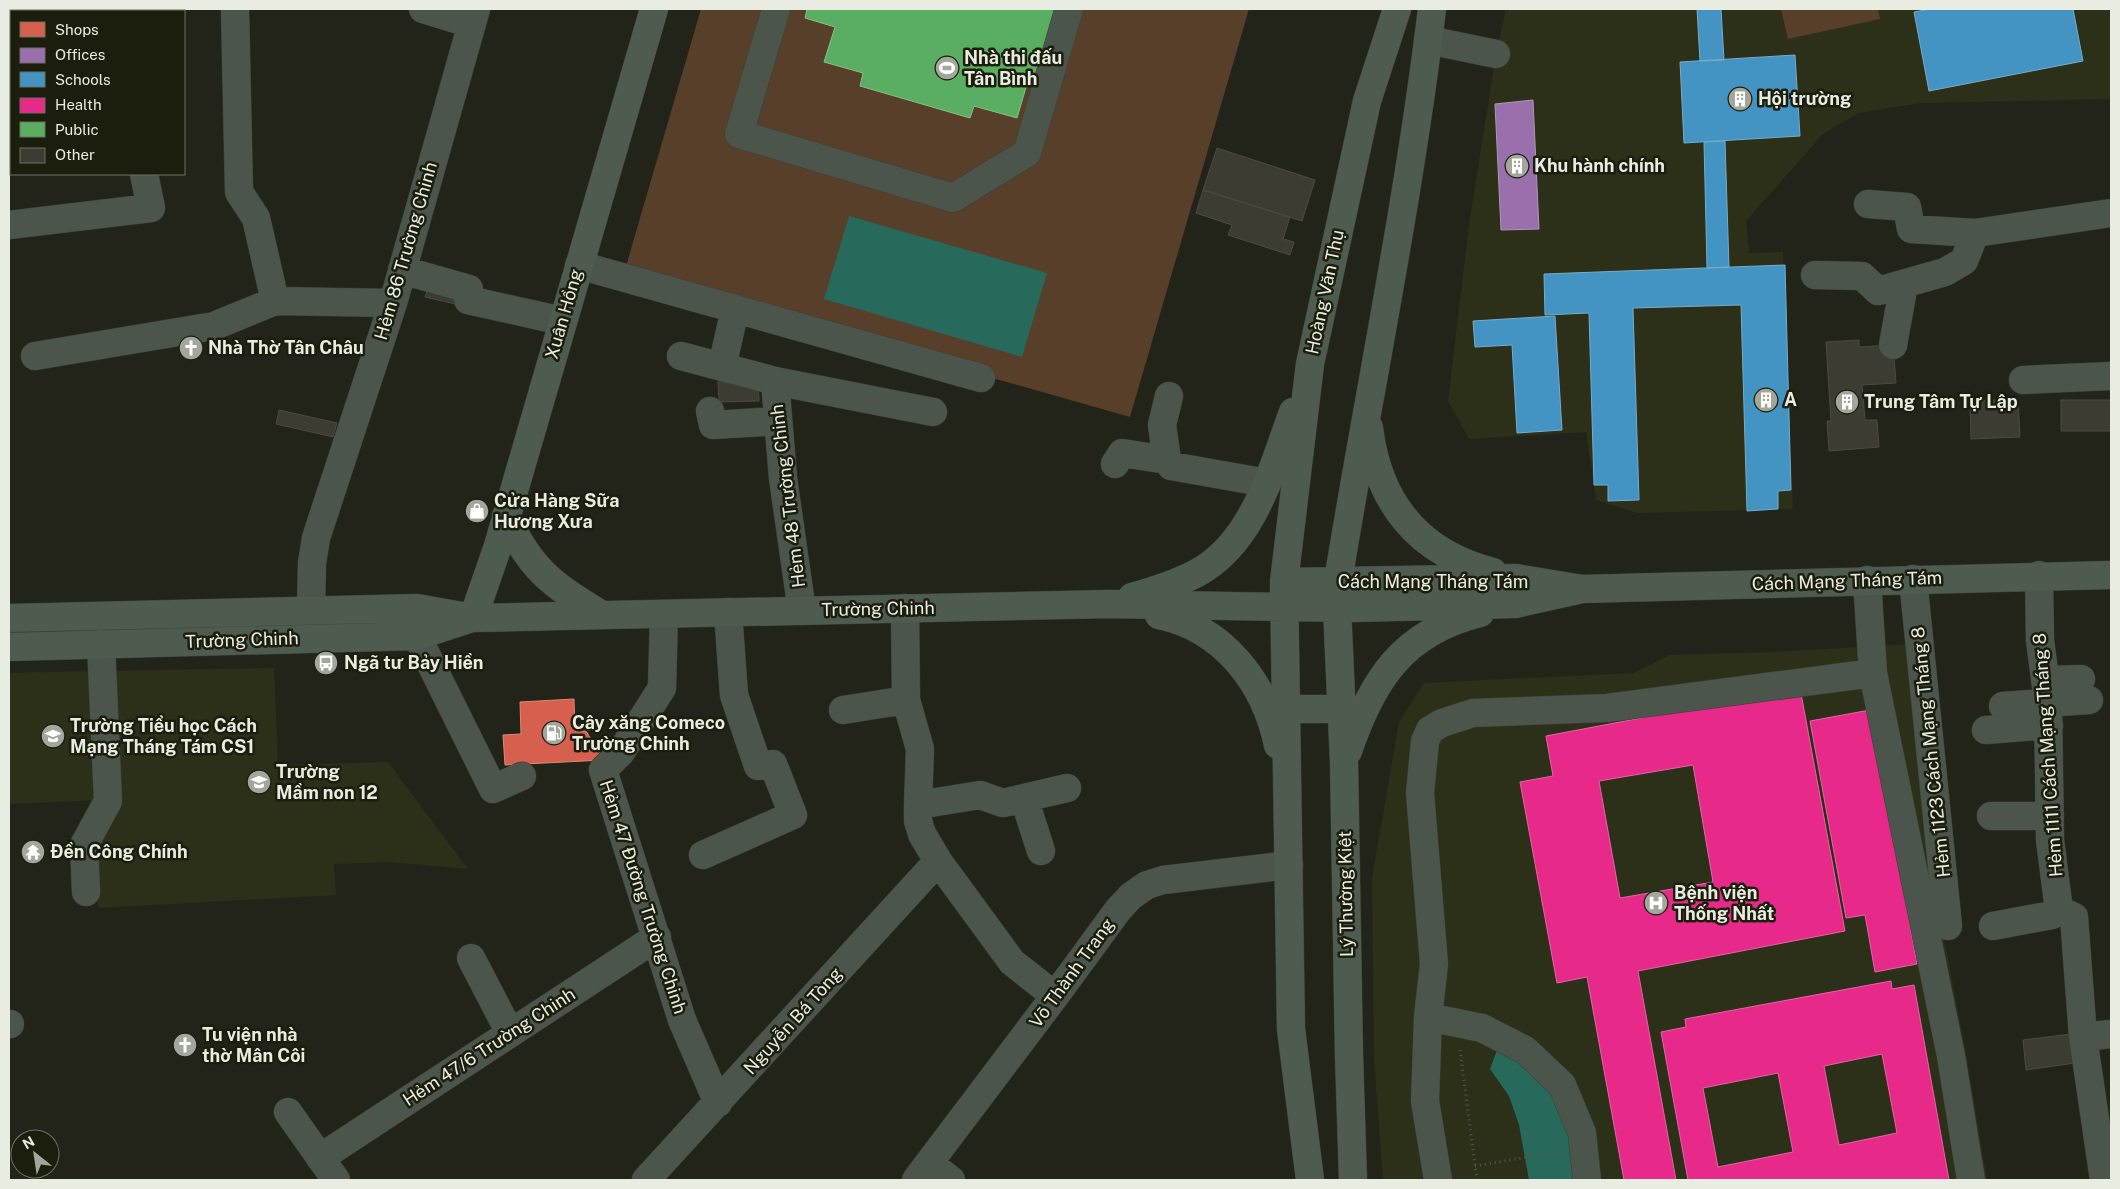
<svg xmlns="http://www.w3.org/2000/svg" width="2120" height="1189" font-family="'Public Sans',sans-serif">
	<rect width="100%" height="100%" fill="#22241a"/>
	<path fill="#2c3019" d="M1506,9H2111V99L1922,103L1859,113L1823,134L1746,221L1749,253L1783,252L1793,509L1637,513L1596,500L1586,432L1469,439L1448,401L1469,225L1496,54Z
		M1911,644L1942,928L1967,1058L1987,1180H1383L1374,1059L1372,878L1399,722L1424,683L1633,673L1670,655L1774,652Z
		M274,668L278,765L388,762L468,869L389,862L334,864L336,895L98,908L95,844L110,671Z
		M94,671L99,800L9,804V673Z"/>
	<path fill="#583f2a" d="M701,9H1249L1130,417L624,273Z
		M1781,9H1878L1880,19L1788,39Z"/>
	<path fill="#27695a" d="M849,216L1047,273L1022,357L824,299Z
		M1500,1042L1545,1075L1568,1134L1577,1180H1529L1519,1125L1509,1096L1490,1069Z"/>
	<path fill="#d6604d" stroke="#dc8a79" d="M574,699L575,731H586L604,760L505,765L503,735L521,734L520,702Z"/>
	<path fill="#9970ab" stroke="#b195bb" d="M1533,100L1539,229L1501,230L1495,104Z"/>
	<path fill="#4393c3" stroke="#75aecc" d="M1697,9H1721L1724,60L1700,61Z
		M1931,9H2073L2083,61L1929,91L1914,12Z
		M1795,55L1800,136L1684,143L1680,62Z
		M1725,141L1729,267L1707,268L1704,142Z
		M1785,265L1791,490L1778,491V509L1747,511L1741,305L1633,308L1639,500L1608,501V485H1594L1589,313L1545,315L1544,274Z
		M1555,316L1562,430L1517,433L1512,345L1475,347L1473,321Z"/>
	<path fill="#e7298a" stroke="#e864a4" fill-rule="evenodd" d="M1800,688L1845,931L1638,971L1676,1180H1624L1587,977L1557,983L1520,782L1553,776L1546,736ZM1693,765L1713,882L1620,898L1599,781Z
		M1870,710L1917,964L1875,972L1865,915L1846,918L1810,721Z
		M1891,981L1892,989L1914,985L1949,1180H1688L1661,1032L1686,1027L1685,1019ZM1882,1054L1897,1133L1839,1145L1824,1066ZM1778,1073L1793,1152L1718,1167L1703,1088Z"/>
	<path fill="#5aae61" stroke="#85c187" d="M807,9H1068L1044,89L1027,84L1017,118L974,106L970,118L860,86L863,73L824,62L835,27L805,18Z"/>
	<path fill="#3d3c33" stroke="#4b4a42" d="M1217,148L1315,180L1302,221L1203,190Z
		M1203,190L1290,217L1283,239L1294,242L1290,255L1228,235L1232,225L1196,213Z
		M430,282L459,290L455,304L425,297Z
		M1859,340V347L1893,345L1896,383L1862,385L1865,420H1877L1879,447L1829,451L1827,421H1831L1826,342Z
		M758,381L759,401L719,402L718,382Z
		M2018,399L2020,437L1971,439L1970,401Z
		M2061,400H2111V431H2061Z
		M279,410L337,423L333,437L276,424Z
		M2071,1034L2075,1063L2026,1070L2023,1040Z"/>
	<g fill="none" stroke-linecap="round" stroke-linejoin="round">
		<g stroke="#3d3f37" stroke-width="29">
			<path id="minor" d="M121,9V11
				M235,9L239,192L256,218L275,301
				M423,9L472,24
				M776,9L739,134L953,198L1027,153L1069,9
				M1428,40L1496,54
				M9,137L11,130
				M1868,204L1907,207L1911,229L1975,233
				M9,225L151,208L144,174
				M579,265L981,378
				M402,270L469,289L468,300L562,321
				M1815,275L1862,276L1878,291L1945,272L1964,261L1975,233L2111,213
				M1893,345L1904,284
				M35,356L214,326L275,301L393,303
				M681,356L775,381L933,412
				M722,367L735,309
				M2023,380L2111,376
				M775,381L783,478L802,611
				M710,411L713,425L778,421
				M1167,460L1162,425L1169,396
				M1115,464L1122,453L1167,460L1171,466L1267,483
				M2039,575L2040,640L2048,702L2050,840L2059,910L2074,917L2083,1037L2104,1180
				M1913,579L1948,926
				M1867,580L1873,673
				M905,608L906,700L920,749L918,805V821L922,834L938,861L1012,962L1055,996
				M311,610L312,563L316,538L393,303L476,9
				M664,614L662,688L621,752L603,770L682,1020L718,1103
				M417,636L493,789L522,776
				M2046,680L2081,679
				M2003,706L2089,700
				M843,710L906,700
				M1986,730L2049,725
				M1024,798L1041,851
				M918,805L980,795L1003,803L1067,788
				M1991,816H2050
				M703,855L793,815L773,764L758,766L734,695L728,612
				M86,892L84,845L108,801L101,644
				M1993,926L2052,915L2059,910
				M471,958L510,1033
				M1428,1017L1482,1028L1525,1050L1562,1085L1582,1133L1587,1180
				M9,1024H10
				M2083,1037L2111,1034
				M288,1112L336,1180
				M320,1158L657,937
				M929,1163L951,1180
				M646,1180L938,861
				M916,1180L1055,996L1118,910L1131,896L1147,885L1163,880L1289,865
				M1438,1180L1425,1101L1428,1017L1434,964L1420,793L1425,741L1430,730L1442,723L1473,713L1607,708L1873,673L1951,1056L1971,1180"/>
		</g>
		<g stroke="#3d3f37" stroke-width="29">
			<path id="major" d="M1369,428C1378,503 1418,553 1493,572
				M506,516C530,570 553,585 602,615
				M1284,582L1516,578L1582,589L2111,575
				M1132,597C1154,591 1176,584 1197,573C1254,542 1272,469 1293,412
				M1159,615C1223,628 1265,682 1278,745
				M9,618L417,608L473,618L1109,604L1354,608L1515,604L1582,589
				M473,618L498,546L654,9
				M9,647L417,636L469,619
				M1286,709H1341
				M1348,751C1372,680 1403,632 1480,613
				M1310,1180L1291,1029L1284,582L1310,364L1367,101L1397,9
				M1353,1180L1349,1056L1344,762L1337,608L1338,581C1369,391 1409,201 1432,9"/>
		</g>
		<path stroke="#525850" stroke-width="3" stroke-dasharray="1 4" stroke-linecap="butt" d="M1460,1050L1477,1180
			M1475,1166L1556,1152"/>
		<use href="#minor" stroke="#4b554b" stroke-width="28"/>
		<use href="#major" stroke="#4d5c4e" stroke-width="28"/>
	</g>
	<defs>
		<g id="stadium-disc" transform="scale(1.25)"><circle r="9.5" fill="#a3a69b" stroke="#1b1e0d"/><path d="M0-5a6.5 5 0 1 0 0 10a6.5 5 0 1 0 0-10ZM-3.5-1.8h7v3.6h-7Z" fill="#fff"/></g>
		<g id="building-disc" transform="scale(1.25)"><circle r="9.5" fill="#a3a69b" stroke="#1b1e0d"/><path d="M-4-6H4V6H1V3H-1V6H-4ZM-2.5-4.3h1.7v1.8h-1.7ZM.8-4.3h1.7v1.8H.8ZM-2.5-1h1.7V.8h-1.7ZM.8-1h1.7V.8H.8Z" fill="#fff"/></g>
		<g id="church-disc" transform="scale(1.25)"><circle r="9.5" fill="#a3a69b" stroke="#1b1e0d"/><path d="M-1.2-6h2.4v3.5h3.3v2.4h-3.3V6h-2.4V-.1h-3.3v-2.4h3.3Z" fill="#fff"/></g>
		<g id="shop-disc" transform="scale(1.25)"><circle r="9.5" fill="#a3a69b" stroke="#1b1e0d"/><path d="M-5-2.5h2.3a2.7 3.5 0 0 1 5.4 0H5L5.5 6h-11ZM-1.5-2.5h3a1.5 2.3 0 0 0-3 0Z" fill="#fff"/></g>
		<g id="bus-disc" transform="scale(1.25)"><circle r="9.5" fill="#a3a69b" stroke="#1b1e0d"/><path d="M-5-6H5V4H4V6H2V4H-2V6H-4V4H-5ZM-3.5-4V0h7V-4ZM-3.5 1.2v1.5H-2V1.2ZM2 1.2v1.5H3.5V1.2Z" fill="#fff"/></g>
		<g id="fuel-disc" transform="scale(1.25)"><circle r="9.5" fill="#a3a69b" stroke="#1b1e0d"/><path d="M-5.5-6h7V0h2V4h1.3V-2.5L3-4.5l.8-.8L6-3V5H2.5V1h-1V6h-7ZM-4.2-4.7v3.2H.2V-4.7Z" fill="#fff"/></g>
		<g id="school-disc" transform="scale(1.25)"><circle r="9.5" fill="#a3a69b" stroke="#1b1e0d"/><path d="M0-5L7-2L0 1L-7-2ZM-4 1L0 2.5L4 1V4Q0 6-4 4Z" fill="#fff"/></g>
		<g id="temple-disc" transform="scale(1.25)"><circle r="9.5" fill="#a3a69b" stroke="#1b1e0d"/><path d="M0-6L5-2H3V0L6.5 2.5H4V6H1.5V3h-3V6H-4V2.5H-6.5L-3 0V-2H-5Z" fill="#fff"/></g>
		<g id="hospital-disc" transform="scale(1.25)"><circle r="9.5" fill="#a3a69b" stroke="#1b1e0d"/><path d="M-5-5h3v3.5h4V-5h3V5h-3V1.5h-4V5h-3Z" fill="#fff"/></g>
	</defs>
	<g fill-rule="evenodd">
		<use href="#stadium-disc" x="947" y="68"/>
		<use href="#building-disc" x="1740" y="99"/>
		<use href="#building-disc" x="1517" y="166"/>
		<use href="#church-disc" x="191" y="348"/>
		<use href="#building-disc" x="1766" y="400"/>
		<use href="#building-disc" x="1847" y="402"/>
		<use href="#shop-disc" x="477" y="511"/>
		<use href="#bus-disc" x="326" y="663"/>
		<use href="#fuel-disc" x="554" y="733"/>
		<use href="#school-disc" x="53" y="736"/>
		<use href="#school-disc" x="259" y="782"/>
		<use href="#temple-disc" x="33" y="852"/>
		<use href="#hospital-disc" x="1656" y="903"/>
		<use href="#church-disc" x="185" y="1045"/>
	</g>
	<g text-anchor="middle" stroke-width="5" stroke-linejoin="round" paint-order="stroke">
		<g font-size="18" font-weight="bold" fill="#e9ece0" stroke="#1b1e0d" text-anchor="start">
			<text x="964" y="64">Nhà thi đấu<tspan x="964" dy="21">Tân Bình</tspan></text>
			<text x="1758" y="105">Hội trường</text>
			<text x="1534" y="172">Khu hành chính</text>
			<text x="208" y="354">Nhà Thờ Tân Châu</text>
			<text x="1784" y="406">A</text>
			<text x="1864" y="408">Trung Tâm Tự Lập</text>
			<text x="494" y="507">Cửa Hàng Sữa<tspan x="494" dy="21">Hương Xưa</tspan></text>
			<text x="344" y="669">Ngã tư Bảy Hiền</text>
			<text x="572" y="729">Cây xăng Comeco<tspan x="572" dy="21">Trường Chinh</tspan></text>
			<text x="70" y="732">Trường Tiểu học Cách<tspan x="70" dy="21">Mạng Tháng Tám CS1</tspan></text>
			<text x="276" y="778">Trường<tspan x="276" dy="21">Mầm non 12</tspan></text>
			<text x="50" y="858">Đền Công Chính</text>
			<text x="1674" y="899">Bệnh viện<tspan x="1674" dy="21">Thống Nhất</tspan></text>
			<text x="202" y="1041">Tu viện nhà<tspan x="202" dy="21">thờ Mân Côi</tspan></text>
		</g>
		<g font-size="18" fill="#e9ece0" stroke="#1b1e0d">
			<text transform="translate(406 251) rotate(-74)" y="6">Hẻm 86 Trường Chinh</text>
			<text transform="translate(1325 292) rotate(-78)" y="6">Hoàng Văn Thụ</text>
			<text transform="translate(564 314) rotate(-74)" y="6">Xuân Hồng</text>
			<text transform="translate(788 496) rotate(-97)" y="6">Hẻm 48 Trường Chinh</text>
			<text transform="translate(1847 581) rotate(-2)" y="6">Cách Mạng Tháng Tám</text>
			<text x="1433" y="588">Cách Mạng Tháng Tám</text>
			<text transform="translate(878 609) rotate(-1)" y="6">Trường Chinh</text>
			<text transform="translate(242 640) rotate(-2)" y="6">Trường Chinh</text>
			<text transform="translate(1931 752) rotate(-96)" y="6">Hẻm 1123 Cách Mạng Tháng 8</text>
			<text transform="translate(2048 755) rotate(-94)" y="6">Hẻm 1111 Cách Mạng Tháng 8</text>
			<text transform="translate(1346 894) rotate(-91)" y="6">Lý Thường Kiệt</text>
			<text transform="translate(643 897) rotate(72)" y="6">Hẻm 47 Đường Trường Chinh</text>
			<text transform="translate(1072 973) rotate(-54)" y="6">Võ Thành Trang</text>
			<text transform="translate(793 1021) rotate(-48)" y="6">Nguyễn Bá Tòng</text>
			<text transform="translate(489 1047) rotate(-33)" y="6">Hẻm 47/6 Trường Chinh</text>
		</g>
	</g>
	<rect width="2120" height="1189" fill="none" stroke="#e9ece0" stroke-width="20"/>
	<rect x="10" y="10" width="175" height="165" fill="#1b1e0d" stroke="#6d7061"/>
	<rect x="20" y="22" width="25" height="15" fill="#d6604d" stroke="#6d7061"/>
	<text x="55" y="35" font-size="15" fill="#e9ece0">Shops</text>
	<rect x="20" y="48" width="25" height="15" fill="#9970ab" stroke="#6d7061"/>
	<text x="55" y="60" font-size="15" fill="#e9ece0">Offices</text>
	<rect x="20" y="72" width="25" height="15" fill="#4393c3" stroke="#6d7061"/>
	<text x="55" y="85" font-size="15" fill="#e9ece0">Schools</text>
	<rect x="20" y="98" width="25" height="15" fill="#e7298a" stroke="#6d7061"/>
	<text x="55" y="110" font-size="15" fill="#e9ece0">Health</text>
	<rect x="20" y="122" width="25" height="15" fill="#5aae61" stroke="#6d7061"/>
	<text x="55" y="135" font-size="15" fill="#e9ece0">Public</text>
	<rect x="20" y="148" width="25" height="15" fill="#3d3c33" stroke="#6d7061"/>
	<text x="55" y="160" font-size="15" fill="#e9ece0">Other</text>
	<g transform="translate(35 1154) rotate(330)"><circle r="24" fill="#1b1e0d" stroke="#6d7061"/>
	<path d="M0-4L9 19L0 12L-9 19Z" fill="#a3a69b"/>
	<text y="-8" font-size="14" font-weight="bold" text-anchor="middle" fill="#e9ece0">N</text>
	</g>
</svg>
